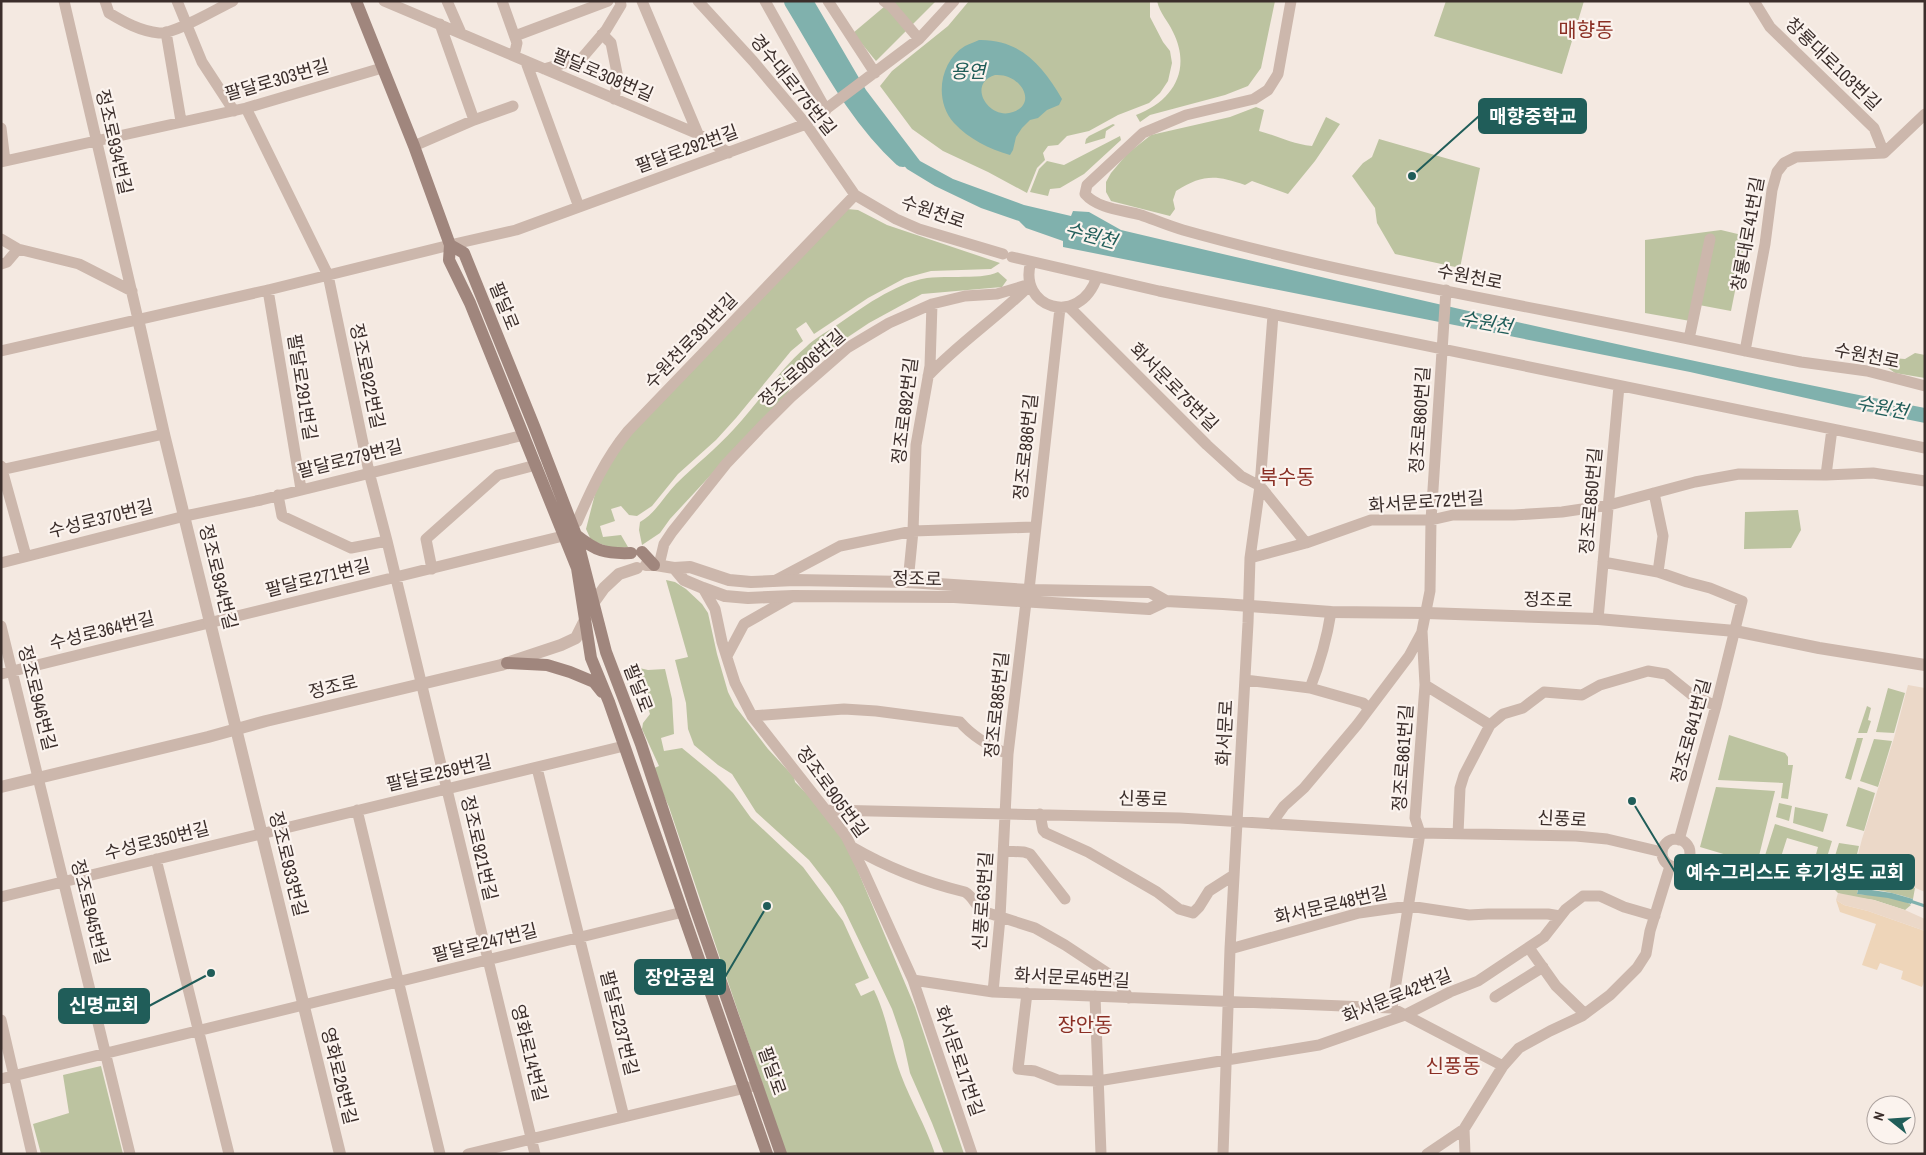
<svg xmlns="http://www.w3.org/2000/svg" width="1926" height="1155" font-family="'Archivo Narrow','Noto Sans KR',sans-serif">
	<rect width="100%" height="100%" fill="#f4e9e1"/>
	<path fill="#bcc3a0" d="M891,1H936L876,61L853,33Z
		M969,1H1150V17L1163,42L1170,51L1172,63L1168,81L1160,93L1149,103L1118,115L1089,131L1067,136L1058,145L1048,146L1043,153L1045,160L1037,168L1027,193L988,172L943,151L912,129L880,86L892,71L948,26Z
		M1157,1H1275L1261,68L1248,86L1225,95L1150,115L1140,122L1136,115C1173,101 1192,70 1173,32C1168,21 1160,14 1157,1Z
		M1446,1H1584L1562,74L1434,36Z
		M1256,107L1264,110L1259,131C1278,136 1291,144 1312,146L1326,117L1340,124L1315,161L1288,194L1252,181L1245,185C1216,175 1203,174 1176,191L1173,200L1175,209L1170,216L1111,201L1106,192V182L1111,173L1127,154L1151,135L1230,117Z
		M1113,124L1115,125L1106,131L1105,138L1085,144L1086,139L1089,136Z
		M1120,136L1121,140L1084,174L1060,188L1050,189L1048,196L1030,192L1039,169L1047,161L1064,165Z
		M1379,139L1480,168L1460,268L1395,254L1377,223L1375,208L1352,176L1363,163L1372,157Z
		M847,209L858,210L887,225L1000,263L991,269L931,271L905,278L868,298L814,334L806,322L796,329L803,341L791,351L736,418L716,440L678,474L652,506L637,516L629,515L621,506L611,509L615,521L600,526L603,537L621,535L628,547L614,549L591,540L586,529L595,494L610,461L636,428Z
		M1721,230L1746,236L1731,311L1699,305L1696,322L1645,313V240Z
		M998,272L1007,280L1002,287L922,294L869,323L842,341L818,361L792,387L778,406L721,464L670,519L660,533L642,545L639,530L640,522C656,513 664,496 676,484C695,465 716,449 734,429C759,402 778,371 806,347C814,339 825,333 834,327C862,308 893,284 927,278C947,275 982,280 998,272Z
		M1915,353L1925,355V378L1895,373L1887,367V360L1892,358L1905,359Z
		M1798,510L1801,530L1791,548L1744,549L1745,512Z
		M666,580L675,582L686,589L702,604L708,613L717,654L728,692L735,706L768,749L794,777L795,782L811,798L847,845L915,1007L964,1154H944L932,1123L910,1073L903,1041L892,1009L843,907L830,887L809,860L756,812L732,774L718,765L694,745L688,729L686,703L675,660L688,657Z
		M635,667L648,670L665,669L672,699L674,734L661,738L664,751L682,748L716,776L733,793L751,818L803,867L843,921L869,978L855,984L861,996L874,990C888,1019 890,1046 901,1075C911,1102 926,1126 935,1154H786L669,807L652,769L659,766L642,729L643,723L650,714Z
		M1888,688L1905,693L1894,733L1876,732Z
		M1867,706L1871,708L1868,720L1871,721L1867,733H1858Z
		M1729,735L1785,753L1788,757V765H1793L1788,799L1781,798L1783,783L1718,780Z
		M1857,738H1863L1851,780L1845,778Z
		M1874,739L1892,741L1878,787L1860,781Z
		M1716,787L1775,791L1757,864L1700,847Z
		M1858,787L1875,793L1864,831L1846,826Z
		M1779,803L1792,806L1789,821L1776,817Z
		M1795,807L1828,814L1823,832L1793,823Z
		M1775,824L1832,841L1819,883L1809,880L1818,847L1787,838L1780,860L1793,864L1790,874L1762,865Z
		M1839,843L1859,846L1851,879L1911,886L1915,888L1913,899C1896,894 1876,888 1858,890L1857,894C1871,895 1902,897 1911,905L1905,910L1874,900L1845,896L1838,893L1827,882Z
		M101,1066L123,1154H41L33,1124L69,1113L63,1075Z"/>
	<path fill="#eed5b9" d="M1836,900L1844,905L1868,911L1925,931V979L1922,987L1901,979L1903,971L1880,963L1877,970L1862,965L1876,924L1840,912Z"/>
	<path fill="#ebd8c8" d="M1908,685L1925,688V892L1911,886L1852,878L1862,839L1894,738Z
		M1838,893L1874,900L1905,910L1925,919V931L1868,911L1844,905L1836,900Z"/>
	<path fill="#80b1ad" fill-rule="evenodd" d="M798,1H814L866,90L920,161L953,179L1024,205L1071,216L1073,211L1089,212L1121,230C1388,293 1655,356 1925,408V423L1846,407L1690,372L1063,247V241L1026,228L1019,221L981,208L935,186L907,169L887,146Z
		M979,40C1020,39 1043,66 1062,99L1059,105L1047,110L1038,118L1030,120L1022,128L1016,137L1013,150L1010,155C989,149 969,139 954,123C934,101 939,62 965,46C969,44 975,42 979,40ZM995,75C1021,73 1038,104 1013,112C989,121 966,84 995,75Z
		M1865,889L1892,893L1913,899L1911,904L1888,898L1857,894L1858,890Z"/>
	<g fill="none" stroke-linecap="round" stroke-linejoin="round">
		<path stroke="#80b1ad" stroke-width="3" d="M1910,901L1925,906"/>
		<path stroke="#80b1ad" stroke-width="20" d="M794,1C827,55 856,114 903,157"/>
		<path stroke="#ccb7ac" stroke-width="11" d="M64,1L138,319
			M105,1L109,13C124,22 140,31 159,33C175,34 216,9 233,1
			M177,1L202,62L234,111
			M384,1L698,134L729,153
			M447,1L461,33
			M502,1L517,43L514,56
			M642,1L698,134
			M698,1L753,61L806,124L855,195L896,219L919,229L1003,254
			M765,1L826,110
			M828,1L875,73
			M884,1L891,6L919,39
			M1291,1L1278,74L1268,90L1254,99L1186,115L1143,133L1087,185L1085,194C1098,209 1123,210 1141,215C1155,220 1169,226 1183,230C1368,282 1558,310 1745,351L1801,362L1867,371L1925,386
			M1754,1L1770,27L1874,128L1884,153
			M440,24L474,120
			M166,32L181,121
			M602,34L611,43L618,78L614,99
			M515,36L608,1
			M526,62L579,207
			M544,69L582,58L606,30L621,5L620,1
			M246,108L328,275L369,472L387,541L535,1154
			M1,128L5,161
			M414,146L474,120L513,106
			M1,162L246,108L382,68
			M1,239L18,249L79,264L132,291
			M1012,257L1159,291L1925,448
			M1031,262C1017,307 1079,329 1097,277
			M1,264L7,262L18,249
			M268,290L301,489
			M1069,307L1207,445L1241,476L1260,486L1306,543
			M1689,339L1710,239
			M1,351L268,290L450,245L516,230L806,124L919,39L954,1
			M1745,351L1765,244L1772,190L1777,172L1784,163L1796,157L1884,153L1925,114
			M928,376C959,343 997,318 1029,286
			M1,466L26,556
			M1,470L164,434
			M1826,475L1832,429
			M1654,493L1663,536L1658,572
			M278,495L282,516L351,548L387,541
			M572,524L577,522C591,490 605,459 628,431L855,195
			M1250,558L1306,543L1371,520H1431L1453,515H1514L1562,512L1609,505L1695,482L1739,474L1826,475L1873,473L1925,481
			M1603,562L1658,572L1687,582L1710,588L1742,601L1716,706L1679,840
			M1,563L185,516L261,500L524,435
			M659,565L664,544L672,532L726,464L762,426L791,397L847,348L889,323L932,304L965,296L997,294L1030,284
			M432,569L426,539L498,475L536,465
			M774,581L840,546L913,531L1035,527
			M908,582L913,531L916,445L930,366L932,304
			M703,588L715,609L722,642L735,683L752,716L846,836L864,872L913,980L972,1154
			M1029,590L1060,308
			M1598,619L1619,386
			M1,626L130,1154
			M727,656L744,624L793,596
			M1,674L563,536
			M1245,680L1310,688L1363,703L1369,709
			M1425,685L1490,725
			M1310,688C1320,663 1327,638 1331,612
			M752,716L844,709L876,711L960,722C973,737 991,747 1008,754
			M537,768L624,1117
			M357,810L440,1154
			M827,810L1180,818L1420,833L1576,836L1607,839L1662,852
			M1040,814L1043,830L1046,833L1088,852L1157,892L1179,909L1193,913L1199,907L1209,891L1234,875
			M1271,824L1284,806L1304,788L1357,725L1409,656L1422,632
			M1458,834L1460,788L1464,775L1490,725L1503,714L1523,708L1544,692L1582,695L1600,685L1648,671L1666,674L1692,695L1716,706
			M1662 853a14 14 0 1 1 28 0a14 14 0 1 1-28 0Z
			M852,847C888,868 924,882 965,892C974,897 976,908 985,912L1035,928L1065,945L1115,978L1129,998
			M1004,851L1024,852L1030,854L1065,899
			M156,859L229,1154
			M1,897L624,746
			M1529,948L1556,986L1585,1014
			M1230,949L1359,913L1409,906L1469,915L1488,914H1548L1560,916
			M913,980L993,992L1392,1008L1503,1066
			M993,992L1000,918L1008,754L1026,602
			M1027,993L1018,1069L1035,1071L1058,1080L1098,1081L1319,1045L1405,1015L1450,992L1478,981L1544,937L1566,909L1583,896H1600L1624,907L1655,916
			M1095,996L1101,1154
			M1495,997L1543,967
			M1392,1008L1420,833L1415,818L1425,685L1422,631L1430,591L1431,520L1446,290
			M1,1020L32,1154
			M1,1079L683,912
			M468,1154L758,1085
			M1223,1154L1230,949L1248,623L1250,558L1260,486L1273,315
			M1427,1154L1464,1129
			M1465,1154L1464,1129L1503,1066L1519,1048L1550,1031L1582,1016L1610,995L1637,968L1646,954L1650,931L1670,866"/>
		<path stroke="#ccb7ac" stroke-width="12" d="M138,319L164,434L340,1154
			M646,565H656L674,568L690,567L729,580L751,582L795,580L908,582L1029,590L1150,592L1166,601L1223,604L1331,612L1427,613L1598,619L1735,631L1819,648L1925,665
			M674,568L684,580L703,588L725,596L748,598L793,596L954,597L1149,609L1166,601
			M1,787L208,737L266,721L501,665L561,645L576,638L594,602L604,588L619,574L637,568"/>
		<path stroke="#a0867d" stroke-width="12" d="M356,1L414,146L450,245L449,260L470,303L577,568L591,658L609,702L767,1154
			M450,245L464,253L534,426L576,535L606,652L641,744L696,910L781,1154
			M576,535C596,551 605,554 631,553
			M642,552L654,565
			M507,663L547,665L570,672L594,682L602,692"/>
	</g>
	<g text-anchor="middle" stroke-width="4.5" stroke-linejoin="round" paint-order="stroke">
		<g font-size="18" fill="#3b2e2b" stroke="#fbf3ee">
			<text transform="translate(1833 64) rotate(44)" y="6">창룡대로103번길</text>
			<text transform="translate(603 75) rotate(23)" y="6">팔달로308번길</text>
			<text transform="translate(277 80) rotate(-16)" y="6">팔달로303번길</text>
			<text transform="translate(793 85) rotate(51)" y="6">경수대로775번길</text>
			<text transform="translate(114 142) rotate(77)" y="6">정조로934번길</text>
			<text transform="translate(687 149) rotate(-20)" y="6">팔달로292번길</text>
			<text transform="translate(933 212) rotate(19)" y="6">수원천로</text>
			<text transform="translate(1748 234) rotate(-80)" y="6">창룡대로41번길</text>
			<text transform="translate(1470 277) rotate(11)" y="6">수원천로</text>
			<text transform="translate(504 306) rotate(68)" y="6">팔달로</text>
			<text transform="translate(691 341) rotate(-46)" y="6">수원천로391번길</text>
			<text transform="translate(1867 356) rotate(11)" y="6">수원천로</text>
			<text transform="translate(802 368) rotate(-41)" y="6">정조로906번길</text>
			<text transform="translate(367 376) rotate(78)" y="6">정조로922번길</text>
			<text transform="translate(302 387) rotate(81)" y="6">팔달로291번길</text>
			<text transform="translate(1174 387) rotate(45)" y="6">화서문로75번길</text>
			<text transform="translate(905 411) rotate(-83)" y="6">정조로892번길</text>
			<text transform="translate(1420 420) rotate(-86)" y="6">정조로860번길</text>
			<text transform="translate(1026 447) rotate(-84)" y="6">정조로886번길</text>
			<text transform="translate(350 459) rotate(-14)" y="6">팔달로279번길</text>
			<text transform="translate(1591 501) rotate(-85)" y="6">정조로850번길</text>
			<text transform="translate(1426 502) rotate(-4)" y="6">화서문로72번길</text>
			<text transform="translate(101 519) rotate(-14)" y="6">수성로370번길</text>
			<text transform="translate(218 577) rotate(76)" y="6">정조로934번길</text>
			<text transform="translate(318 578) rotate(-14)" y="6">팔달로271번길</text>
			<text transform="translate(917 579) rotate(1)" y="6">정조로</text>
			<text transform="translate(1548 600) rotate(2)" y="6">정조로</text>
			<text transform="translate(102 631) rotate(-14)" y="6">수성로364번길</text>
			<text transform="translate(333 687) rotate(-13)" y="6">정조로</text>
			<text transform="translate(638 688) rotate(69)" y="6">팔달로</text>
			<text transform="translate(37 698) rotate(76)" y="6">정조로946번길</text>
			<text transform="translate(997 705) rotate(-84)" y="6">정조로885번길</text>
			<text transform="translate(1691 731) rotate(-75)" y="6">정조로841번길</text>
			<text transform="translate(1225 733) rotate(-87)" y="6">화서문로</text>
			<text transform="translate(1403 758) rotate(-86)" y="6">정조로861번길</text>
			<text transform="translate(439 773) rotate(-13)" y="6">팔달로259번길</text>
			<text transform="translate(832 792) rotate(54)" y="6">정조로905번길</text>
			<text transform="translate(1143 799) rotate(2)" y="6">신풍로</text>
			<text transform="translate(1562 819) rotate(3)" y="6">신풍로</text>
			<text transform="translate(157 841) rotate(-14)" y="6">수성로350번길</text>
			<text transform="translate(479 848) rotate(77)" y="6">정조로921번길</text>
			<text transform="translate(288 864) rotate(76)" y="6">정조로933번길</text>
			<text transform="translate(983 901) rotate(-86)" y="6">신풍로63번길</text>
			<text transform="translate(1331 905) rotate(-13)" y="6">화서문로48번길</text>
			<text transform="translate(90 912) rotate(76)" y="6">정조로945번길</text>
			<text transform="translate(485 943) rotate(-14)" y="6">팔달로247번길</text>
			<text transform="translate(1072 978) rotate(3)" y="6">화서문로45번길</text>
			<text transform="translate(1397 996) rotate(-22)" y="6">화서문로42번길</text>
			<text transform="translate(619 1023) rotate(76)" y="6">팔달로237번길</text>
			<text transform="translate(529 1053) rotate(76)" y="6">영화로14번길</text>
			<text transform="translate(959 1061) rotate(71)" y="6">화서문로17번길</text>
			<text transform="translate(772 1071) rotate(71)" y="6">팔달로</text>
			<text transform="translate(339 1076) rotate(76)" y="6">영화로26번길</text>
		</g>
		<g font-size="19" font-style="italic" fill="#205d59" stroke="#fbf3ee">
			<text x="968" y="78">용연</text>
			<text transform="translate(1091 235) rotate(15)" y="7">수원천</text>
			<text transform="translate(1486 322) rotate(10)" y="7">수원천</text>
			<text transform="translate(1882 407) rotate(11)" y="7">수원천</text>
		</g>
		<g font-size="20" fill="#8a2f24" stroke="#fbf3ee">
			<text x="1586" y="37">매향동</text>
			<text x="1287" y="484">북수동</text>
			<text x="1085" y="1032">장안동</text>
			<text x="1453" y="1073">신풍동</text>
		</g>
	</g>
	<path fill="none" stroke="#205d59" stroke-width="2" d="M1412 176L1479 116M1632 801L1675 872M767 906L725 977M211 973L149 1006"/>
	<g fill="#205d59" stroke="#fbf3ee" stroke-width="2">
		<circle cx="1412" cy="176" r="5"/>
		<circle cx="1632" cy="801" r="5"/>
		<circle cx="767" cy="906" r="5"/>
		<circle cx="211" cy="973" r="5"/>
	</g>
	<g fill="#205d59" stroke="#205d59" stroke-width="2">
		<rect x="1479" y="99" width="107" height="34" rx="5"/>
		<rect x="1675" y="855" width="239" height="34" rx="5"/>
		<rect x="635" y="960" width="90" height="34" rx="5"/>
		<rect x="59" y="989" width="90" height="34" rx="5"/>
	</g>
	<g font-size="19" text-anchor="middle" font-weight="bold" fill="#fff">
		<text x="1533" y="123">매향중학교</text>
		<text x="1795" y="879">예수그리스도 후기성도 교회</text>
		<text x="680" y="984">장안공원</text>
		<text x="104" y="1012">신명교회</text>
	</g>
	<rect width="1926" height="1155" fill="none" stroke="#3b2e2b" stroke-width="5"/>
	<g transform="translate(1891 1120) rotate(287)"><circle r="24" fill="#fbf3ee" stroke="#aea4a0"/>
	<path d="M0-4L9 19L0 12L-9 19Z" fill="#205d59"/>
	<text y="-8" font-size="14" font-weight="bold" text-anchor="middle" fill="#3b2e2b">N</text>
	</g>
</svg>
